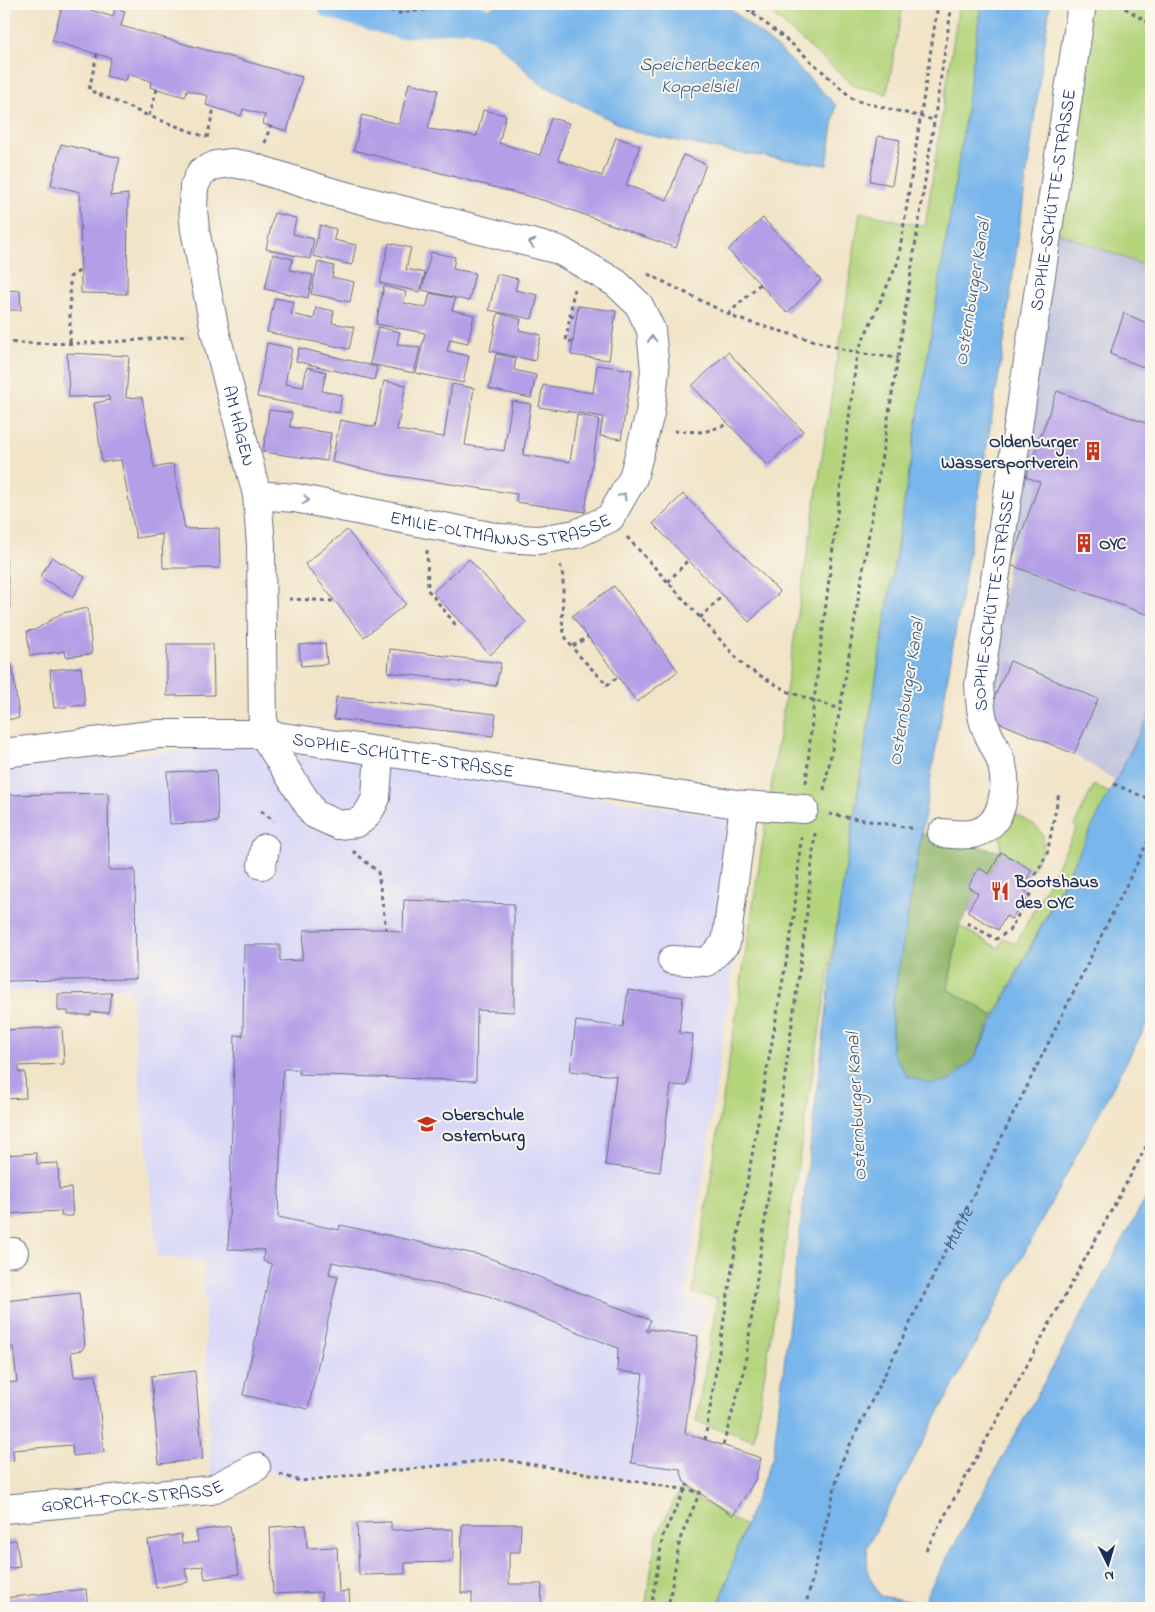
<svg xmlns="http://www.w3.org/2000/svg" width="1155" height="1612" font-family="'Indie Flower',sans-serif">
	<rect width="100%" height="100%" fill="#fbf7ec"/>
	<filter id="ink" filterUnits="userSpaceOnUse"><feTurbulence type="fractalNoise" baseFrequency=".02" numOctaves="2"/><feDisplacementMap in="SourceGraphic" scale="10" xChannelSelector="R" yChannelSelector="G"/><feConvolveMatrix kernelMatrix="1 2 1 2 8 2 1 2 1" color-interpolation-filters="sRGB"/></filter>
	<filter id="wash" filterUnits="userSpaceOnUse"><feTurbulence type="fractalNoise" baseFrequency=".0096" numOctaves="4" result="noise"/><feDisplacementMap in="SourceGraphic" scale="20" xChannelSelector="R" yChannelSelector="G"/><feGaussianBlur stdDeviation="1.12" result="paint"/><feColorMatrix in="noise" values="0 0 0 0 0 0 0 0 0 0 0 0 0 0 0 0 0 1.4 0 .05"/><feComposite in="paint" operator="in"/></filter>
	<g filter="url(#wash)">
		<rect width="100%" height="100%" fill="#f1e4c7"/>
		<path fill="#d8d7f8" d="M251,744L753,822L686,1299L708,1305L698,1336L685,1433L755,1480L733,1516L688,1484L686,1489L655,1485L499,1459L300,1481L256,1467L211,1490L203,1261L158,1257L130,988L4,991V767Z"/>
		<path fill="#bfc2dd" d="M1056,232L1151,268V711L1116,781L1074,754L986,717Z"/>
		<path fill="#b4d47b" stroke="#68826c" d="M760,4H903L887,94L855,86Z
			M959,4H981L961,147L754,1440L696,1422L717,1298L693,1293L860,212L925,227Z
			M1088,4H1151V268L1056,232Z
			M1094,785L1110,793L994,1016L948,989L959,926L998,948L1004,938L1016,944L1077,828L1074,826Z
			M1015,814C1048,831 1051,837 1032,870L1001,852L1000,835Z
			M680,1489L745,1526L718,1608H645L657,1535Z"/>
		<path fill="#8fb66b" stroke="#557264" d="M922,833L1001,852L989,874L979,868L968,887L978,893L959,926L948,989L994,1016L974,1059L951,1080L931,1085L907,1076L892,1051V1008Z"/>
		<path fill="#78b6eb" stroke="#4a72a4" d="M502,4H724L781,51L836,105L827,165L738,153L634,132L539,83L469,16Z
			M981,4H1050L1002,356L892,1008V1051L907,1076L931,1084L951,1080L974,1059L1151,711V1016L867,1547L868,1574L880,1596L922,1603L1151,1189V1608H718L745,1526L773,1456L837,924L961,147Z"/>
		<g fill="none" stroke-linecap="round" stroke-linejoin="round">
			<path stroke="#78b6eb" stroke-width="29" d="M331,4L399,24L469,16L506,29"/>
		</g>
		<g id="blocks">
			<path fill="#b39ee7" d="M63,4H82L81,7L113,17L115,8L125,11L121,26L302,77L287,131L263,124L265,115L243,109L241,116L206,105L208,96L187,90L185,97L150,87L151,81L128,74L126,81L106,76L111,58L52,41Z
				M409,83L438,90L428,129L477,136L483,110L506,115L499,143L540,155L551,118L569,123L558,160L602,176L616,137L640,146L626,185L667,200L683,155L706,164L676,248L546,201L354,150L362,115L399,124Z
				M878,136L900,140L892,185L870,181Z
				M61,144L120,158L110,196L128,194L127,294L81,293L80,192L51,185Z
				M274,213L296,218L293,234L314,239L310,259L266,249Z
				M763,218L821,280L787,313L728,250Z
				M320,225L336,229L334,240L356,245L352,265L313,256Z
				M389,243L411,248L406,269L425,273L420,292L380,283Z
				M431,252L455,257L453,269L475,273L469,301L422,290Z
				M273,254L293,259L290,270L313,275L308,298L265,289Z
				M318,262L334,266L332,277L354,282L350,302L311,294Z
				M497,274L518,279L515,290L538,295L532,319L489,310Z
				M384,286L406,292L404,303L426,308L430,293L455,298L452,310L474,315L468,343L450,339L447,351L469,356L463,383L416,373L425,333L376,324Z
				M20,290L21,310H4V291Z
				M275,298L294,302L291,314L314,319L316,307L334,311L332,323L354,327L349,349L267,332Z
				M578,306L616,311L609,360L571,355Z
				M498,313L521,319L519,330L541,335L535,361L490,351Z
				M1124,313L1151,325V370L1110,354Z
				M378,327L400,332L397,344L420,348L414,373L370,364Z
				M267,343L292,348L285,384L303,387L307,367L326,372L322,391L342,395L339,413L257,397Z
				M299,348L377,367L374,380L296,361Z
				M728,352L803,431L768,465L692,386Z
				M67,353L129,356L126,398L142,397L154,468L173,464L185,529L219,528L220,568H163L162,534L136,538L121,460L102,462L94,403L110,400L108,396L69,397Z
				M496,354L516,358L514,370L536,375L531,398L489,389Z
				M597,365L632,370L621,439L600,436L603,417L539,407L543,385L593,393Z
				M384,381L406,385L397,430L444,437L452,384L474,388L465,445L504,451L512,401L531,404L523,455L570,462L577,415L599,419L585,512L516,502L517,494L390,475L332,462L340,420L375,427Z
				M1057,391L1151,425V616L1010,565L1040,482L1026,477Z
				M269,410L292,413L290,427L331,433L327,461L263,452Z
				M683,494L780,592L749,622L653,524Z
				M347,530L406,604L364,637L305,564Z
				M4,557H6L10,608H4Z
				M52,557L85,577L73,597L40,577Z
				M469,559L526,622L490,655L433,592Z
				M614,586L678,671L637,702L572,616Z
				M88,608L92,654L66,657L65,651L30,656L27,631L35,630L62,613Z
				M325,643L327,664L301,666L299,645Z
				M167,644H213L214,695L167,696Z
				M390,649L501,663L496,686L388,672Z
				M1010,661L1098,699L1074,754L986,717Z
				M12,663L19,718L4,720V664Z
				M81,667L85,705L54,708L50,670Z
				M336,697L496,714L493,736L334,719Z
				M216,770L218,822L170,824L167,772Z
				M108,793L109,870H135L136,979L4,981V795Z
				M1001,852L1032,870L1022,888L1027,892L1012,919L1006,916L998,930L967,912L978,893L968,887L979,868L989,874Z
				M404,900L514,904V1012L477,1010L476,1081L299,1074V1069H283L278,1217L339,1230L340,1225L484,1256L651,1320L646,1331L649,1332V1329L698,1336L685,1433L761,1458L755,1480L733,1516L684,1482L680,1469L631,1463L643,1374L617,1371L618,1348L486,1295L332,1262L329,1274L338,1276L308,1409L243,1395L272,1264L263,1261L264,1250L228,1249L235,1035L243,1036L244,945H280V961L302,960L304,930L386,929L403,933Z
				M628,990L683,997L679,1033L693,1034L687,1086L671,1085L660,1172L605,1165L616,1076L570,1071L576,1021L623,1027Z
				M112,993L108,1013L91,1012V1015H68V1011H58V994Z
				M62,1027L64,1064L19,1066V1073L25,1072L26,1098L4,1099V1030Z
				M36,1153L37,1164L58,1163L59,1189L71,1188L73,1216H61V1211L4,1214V1155Z
				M79,1293L85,1345L82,1350L71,1352L74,1377L96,1375L104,1452L73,1456L72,1445L13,1450L14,1460L4,1461V1383L17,1382L13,1347L5,1348L4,1301Z
				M195,1371L203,1459L159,1464L151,1376Z
				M391,1522V1530L453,1529V1562L405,1563V1574L359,1575L357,1523Z
				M462,1524H521L520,1552H509V1584H542L541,1608H472V1593H461Z
				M306,1525L307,1548L337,1547L339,1592L349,1591L350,1608H322L321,1592L273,1594L270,1527Z
				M230,1526L239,1574L205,1579L203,1566L185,1569L188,1582L156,1588L148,1540L181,1534L182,1544L198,1542L196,1531Z
				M16,1540L20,1567L4,1569V1541Z
				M86,1589L88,1608H4V1598Z"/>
		</g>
	</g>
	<g filter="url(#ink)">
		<use href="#blocks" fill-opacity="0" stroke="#666e83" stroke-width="1"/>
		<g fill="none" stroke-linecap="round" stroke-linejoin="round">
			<g stroke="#666e83" stroke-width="30">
				<g id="minor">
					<path id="s2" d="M257,495L295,498L500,538L538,540L576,534L610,518L633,478L650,413L655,370L651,330L639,305L616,283L559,250L331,192L249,166L232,163L216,165L201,172L194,187L193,210L195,230L215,331L257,495L261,545L263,734"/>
					<path d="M263,734L314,814L338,825L357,823L365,817L371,808L376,798L379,753"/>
					<path id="s3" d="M4,753L159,734H263L744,805L804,809"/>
					<path id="s4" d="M942,833C953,834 965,836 976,833C1003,826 1008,788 1002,765C998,749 986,735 983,719C980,708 980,696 979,685L1082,4"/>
					<path d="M262,865L265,848"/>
					<path d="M672,960L707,962L726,943L744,805"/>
					<path d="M4,1253L14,1252"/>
					<path id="s5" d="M4,1509L211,1490L256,1467"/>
				</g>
			</g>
			<g stroke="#666e83" stroke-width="3" stroke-dasharray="4 4" stroke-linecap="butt">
				<path d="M367,4L399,13L471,4"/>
				<path d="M741,4L793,45L854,100L934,120"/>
				<path d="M780,4L781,5"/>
				<path d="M1118,4L1151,24"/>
				<path d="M753,14L758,4"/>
				<path d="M97,54L89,90L149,116"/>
				<path d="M157,89L149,116L206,137"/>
				<path d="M207,138L214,108"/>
				<path d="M265,143L270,126"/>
				<path d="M648,274L738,319L857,353L898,358"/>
				<path d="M728,314L760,284"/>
				<path d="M570,316L577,318"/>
				<path d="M4,342C64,346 128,342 188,335"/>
				<path d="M70,342V277L81,270"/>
				<path d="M573,342L566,341L574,289"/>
				<path d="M674,431L704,432L728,424"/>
				<path d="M627,537L745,667L789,692L840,709"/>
				<path d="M427,550L428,590L455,624L459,621"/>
				<path d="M560,565C568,585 557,620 566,638C574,653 595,671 607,685L618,677"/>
				<path d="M668,582L688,560"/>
				<path d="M289,599L335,601"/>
				<path d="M700,618L723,595"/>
				<path d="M573,646L588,637"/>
				<path d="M806,783L814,701L857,353L898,262L938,4"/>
				<path d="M1114,784L1151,800"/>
				<path d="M824,790L840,709L898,358L952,4"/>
				<path d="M261,811L274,821"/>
				<path d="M829,814L916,829"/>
				<path d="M353,851L378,872L386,929"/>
				<path d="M967,923L996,939L1009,931L1032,891L1030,885L1047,854L1059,793"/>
				<path d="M705,1440L733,1263L794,917L801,837"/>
				<path d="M723,1445L744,1372L805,930L815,833"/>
				<path d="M280,1474L300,1481L499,1459L700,1492L680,1539L668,1608"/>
				<path d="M926,1550L1151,1138"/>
				<path d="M651,1608L663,1535L688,1484"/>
				<path id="s1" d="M805,1608L841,1463L1151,835"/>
			</g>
			<use href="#minor" stroke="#fff" stroke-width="28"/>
		</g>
		<defs><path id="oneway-chevron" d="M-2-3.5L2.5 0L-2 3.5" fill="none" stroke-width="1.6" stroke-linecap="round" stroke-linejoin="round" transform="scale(1.25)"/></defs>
		<g stroke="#8d97ae">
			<use href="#oneway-chevron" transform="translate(532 243) rotate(-166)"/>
			<use href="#oneway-chevron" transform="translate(652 339) rotate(-95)"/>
			<use href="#oneway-chevron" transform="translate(623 496) rotate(-59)"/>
			<use href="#oneway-chevron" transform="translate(306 500) rotate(12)"/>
		</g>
	</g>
	<defs>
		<g id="building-bare" transform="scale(1.5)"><path d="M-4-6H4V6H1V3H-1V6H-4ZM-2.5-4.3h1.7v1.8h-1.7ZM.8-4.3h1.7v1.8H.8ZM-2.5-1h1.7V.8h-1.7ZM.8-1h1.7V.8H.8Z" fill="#c8321e" stroke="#fbf7ec" stroke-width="2.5" paint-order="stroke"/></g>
		<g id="restaurant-bare" transform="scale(1.5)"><path d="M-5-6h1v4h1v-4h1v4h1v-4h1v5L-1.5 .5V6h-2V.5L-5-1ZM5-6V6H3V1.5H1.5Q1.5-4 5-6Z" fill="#c8321e" stroke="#fbf7ec" stroke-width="2.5" paint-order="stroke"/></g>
		<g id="school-bare" transform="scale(1.5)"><path d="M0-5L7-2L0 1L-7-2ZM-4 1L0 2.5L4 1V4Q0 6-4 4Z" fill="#c8321e" stroke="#fbf7ec" stroke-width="2.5" paint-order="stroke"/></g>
	</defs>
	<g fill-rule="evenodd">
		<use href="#building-bare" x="1093" y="451"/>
		<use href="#building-bare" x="1084" y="543"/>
		<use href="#restaurant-bare" x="1000" y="891"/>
		<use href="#school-bare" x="427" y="1124"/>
	</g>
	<g text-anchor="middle" stroke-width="4" stroke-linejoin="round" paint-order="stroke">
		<g font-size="18" fill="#1b2f5e" stroke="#fbf7ec">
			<text dy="6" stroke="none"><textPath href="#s4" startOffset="689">SOPHIE-SCHÜTTE-STRASSE</textPath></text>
			<text dy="6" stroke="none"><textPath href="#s2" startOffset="1315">AM HAGEN</textPath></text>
			<text dy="6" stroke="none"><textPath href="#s2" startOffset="248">EMILIE-OLTMANNS-STRASSE</textPath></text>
			<text dy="6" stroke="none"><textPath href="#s4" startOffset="284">SOPHIE-SCHÜTTE-STRASSE</textPath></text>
			<text dy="6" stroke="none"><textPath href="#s3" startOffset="402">SOPHIE-SCHÜTTE-STRASSE</textPath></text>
			<text dy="6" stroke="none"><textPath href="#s5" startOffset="129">GORCH-FOCK-STRASSE</textPath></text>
		</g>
		<g font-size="18" font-weight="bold" fill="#1b2f5e" stroke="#fbf7ec" text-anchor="start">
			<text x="1078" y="447" text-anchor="end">Oldenburger<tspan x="1078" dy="21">Wassersportverein</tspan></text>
			<text x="1099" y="549">OYC</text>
			<text x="1015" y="887">Bootshaus<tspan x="1015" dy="21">des OYC</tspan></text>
			<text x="442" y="1120">Oberschule<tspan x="442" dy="21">Osternburg</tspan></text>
		</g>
		<g font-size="19" font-style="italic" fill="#375888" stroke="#fbf7ec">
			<text x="699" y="70">Speicherbecken<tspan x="699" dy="22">Koppelsiel</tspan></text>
			<text transform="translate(971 292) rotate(-81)" y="7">Osternburger Kanal</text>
			<text transform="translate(905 692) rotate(-81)" y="7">Osternburger Kanal</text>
			<text transform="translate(855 1107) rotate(-93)" y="7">Osternburger Kanal</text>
			<text dy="7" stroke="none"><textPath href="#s1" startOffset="411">Hunte</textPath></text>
		</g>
	</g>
	<rect width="1155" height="1612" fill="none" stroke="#fbf7ec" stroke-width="20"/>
	<g transform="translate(1108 1564) rotate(175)" stroke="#fbf7ec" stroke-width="4" paint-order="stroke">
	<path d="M0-4L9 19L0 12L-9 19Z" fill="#1b2f5e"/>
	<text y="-8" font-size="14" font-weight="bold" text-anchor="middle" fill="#1b2f5e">N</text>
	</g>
</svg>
